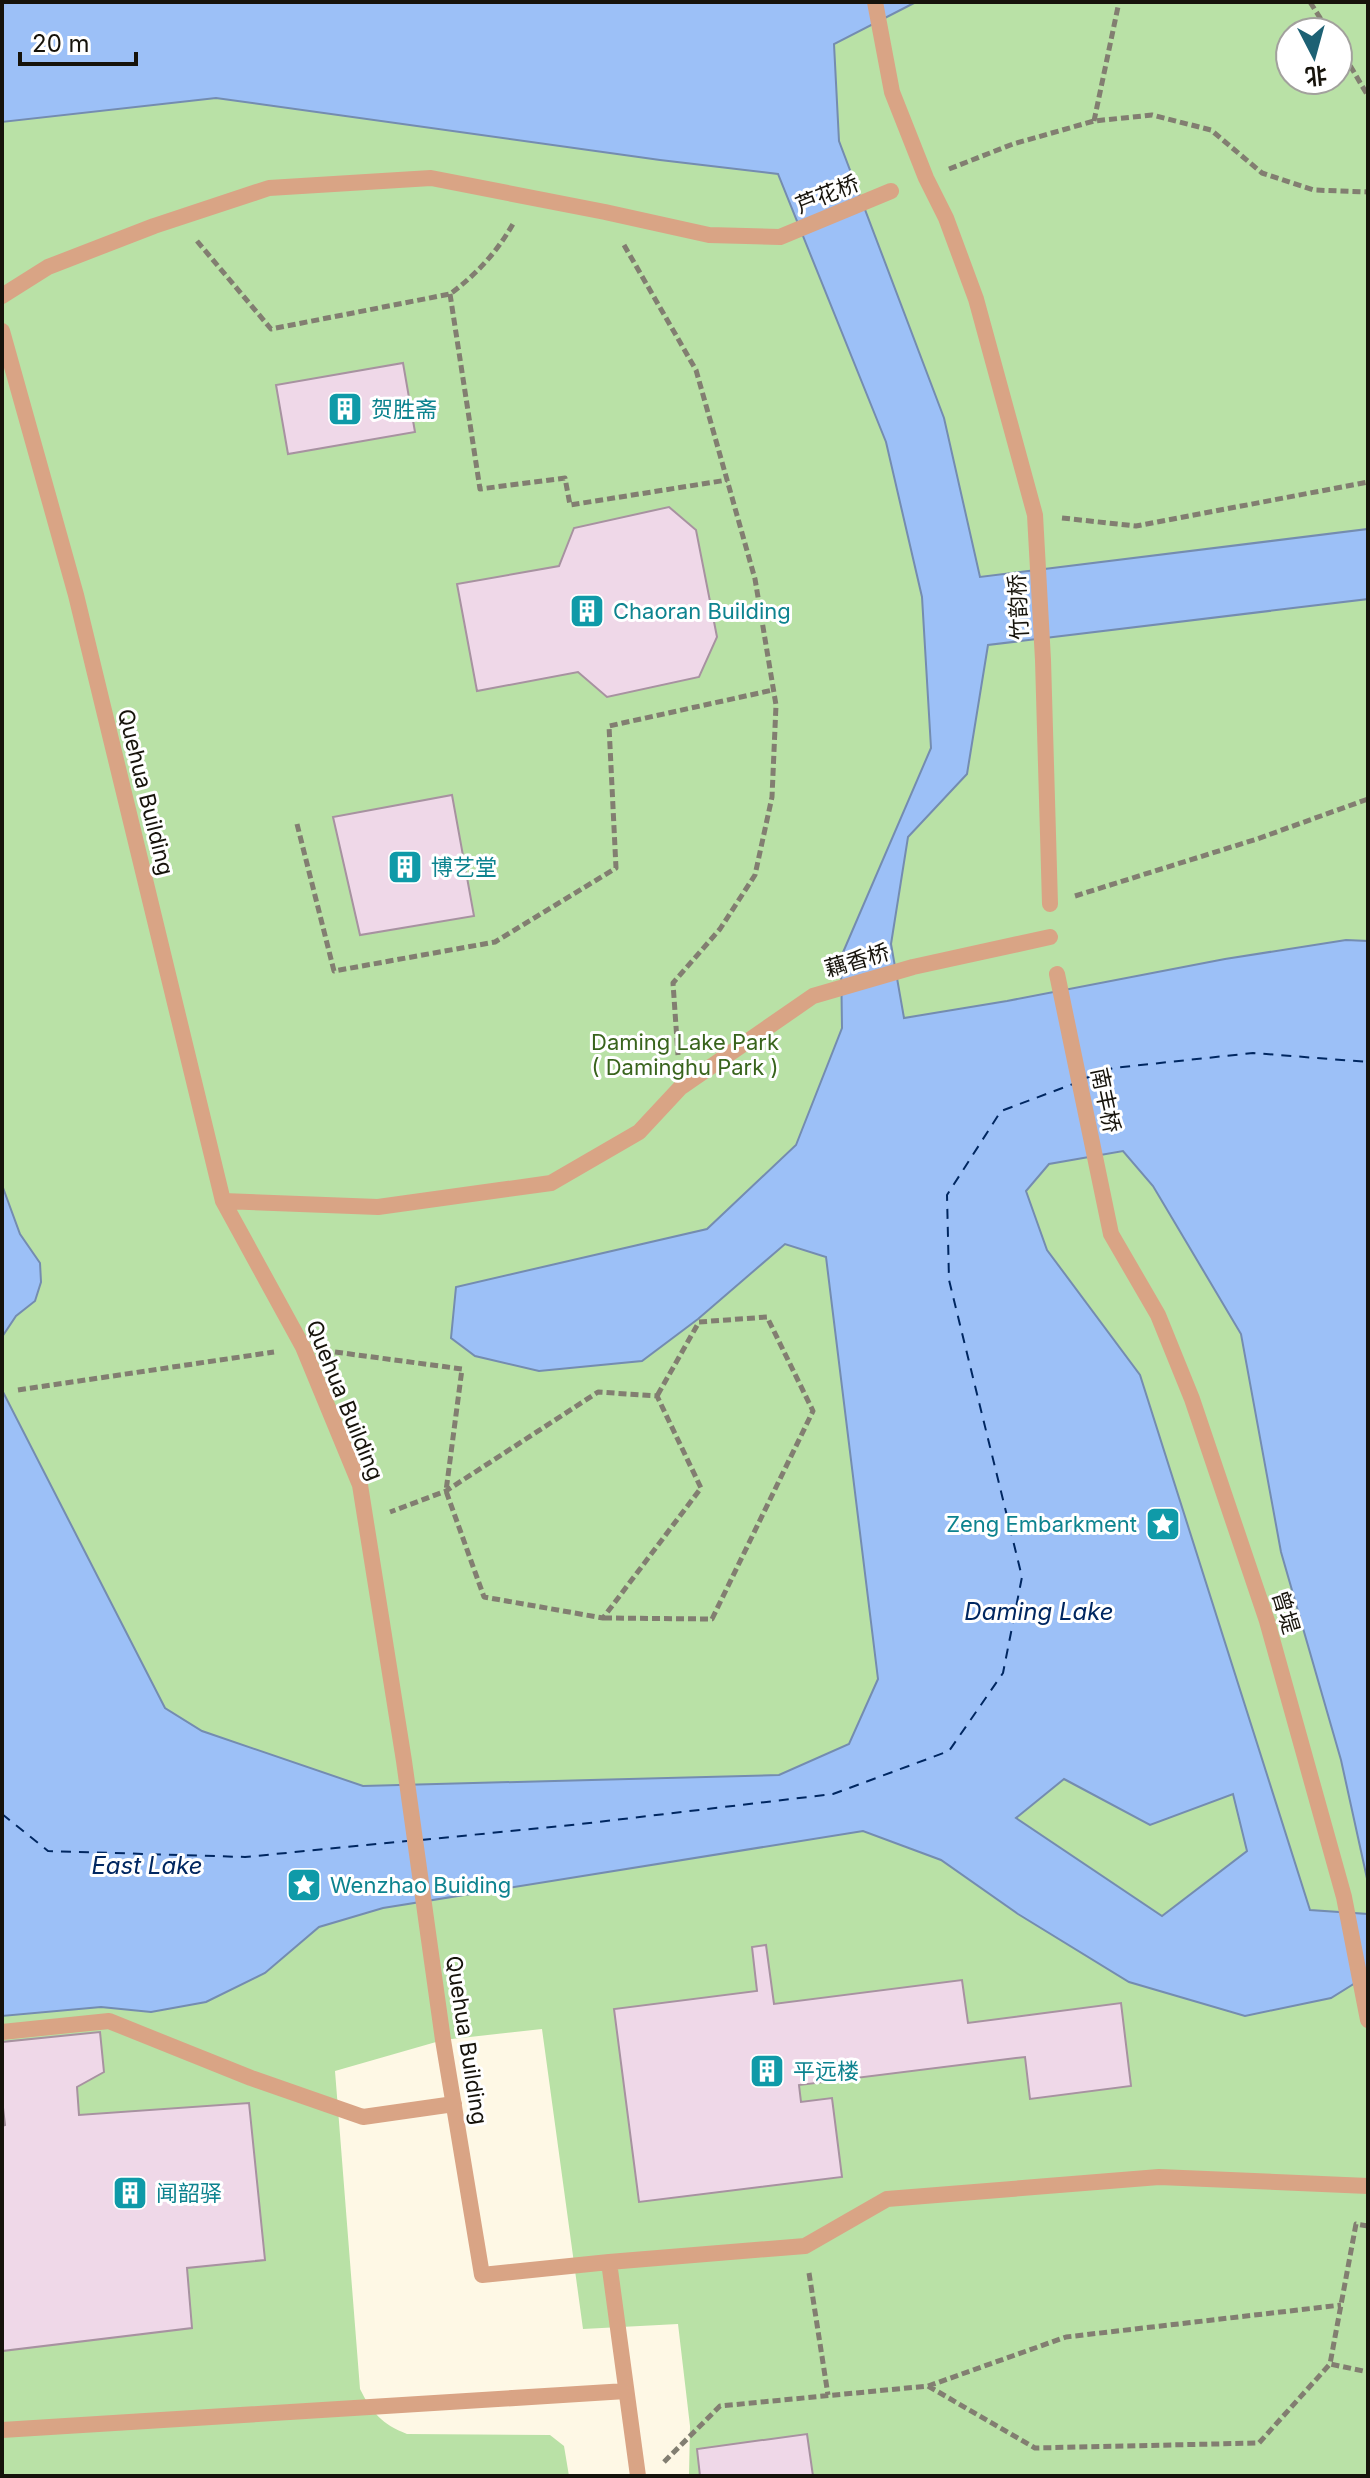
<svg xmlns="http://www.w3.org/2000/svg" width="1370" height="2478" font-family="Inter,'Noto Sans SC',sans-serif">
	<rect width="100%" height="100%" fill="#fef8e5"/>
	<path fill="#b9e1a6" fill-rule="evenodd" d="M2,2H1368V2476H689L690,2426L678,2324L583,2329L542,2029L443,2040L335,2071L360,2389C372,2413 382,2424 407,2434L550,2435L564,2446L569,2476H2ZM1290,32H1338V80H1290Z"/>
	<path fill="#9cc0f7" stroke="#748cb0" stroke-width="2" fill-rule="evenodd" d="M2,2H916L834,44L839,141L944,418L980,577L1368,529V599L988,645L967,774L908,837L891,944L904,1018L1007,1001L1225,959L1346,940L1368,941V1883L1341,1760L1281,1552L1241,1334L1153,1186L1123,1151L1049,1164L1026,1191L1047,1250L1140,1375L1310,1910L1368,1914V1975L1331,1998L1245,2016L1129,1982L1018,1914L941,1860L863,1831L383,1908L319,1927L265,1973L206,2002L151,2012L101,2007L2,2016V1381L3,1392L165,1708L202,1731L363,1786L779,1775L849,1744L878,1679L826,1257L785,1244L698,1319L642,1361L539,1371L475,1356L451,1338L456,1287L707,1229L796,1145L842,1028L841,957L931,748L922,597L886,442L778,174L660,160L216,98L2,122ZM1064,1779L1150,1825L1233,1794L1247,1851L1162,1916L1016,1818Z
		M2,1185L20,1234L40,1263L41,1282L35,1301L16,1316L2,1337Z"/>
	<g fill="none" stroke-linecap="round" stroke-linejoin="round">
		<path stroke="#002761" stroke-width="2" stroke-dasharray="10 8" stroke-linecap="butt" d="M1086,1078L1113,1068L1253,1053L1368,1062
			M2,1814L48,1851L245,1857L407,1841
			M421,1840L581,1824L833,1794L949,1751L1003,1673L1022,1577L949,1280L947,1195L1001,1111L1073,1084"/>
	</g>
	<path fill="#efd8e8" stroke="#a792a0" stroke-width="2" d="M403,363L415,432L288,454L276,385Z
		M669,507L696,530L717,637L699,677L607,697L578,672L477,691L457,584L559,566L574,528Z
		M452,795L474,916L360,935L333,817Z
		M766,1945L774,2004L962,1980L968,2023L1121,2003L1131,2086L1030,2099L1025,2057L799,2085L801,2102L832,2098L842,2177L639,2202L614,2009L757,1991L752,1947Z
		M100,2032L104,2072L77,2087L79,2115L249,2103L265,2260L187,2268L192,2328L2,2351V2126L5,2125L2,2099V2042Z
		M807,2434L813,2476H700L697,2449Z"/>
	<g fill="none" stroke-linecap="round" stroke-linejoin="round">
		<path stroke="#827e71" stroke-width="5" stroke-dasharray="8 4" stroke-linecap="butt" d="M1310,2L1329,32
			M1338,45L1368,96
			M1094,121L1119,2
			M949,169L1013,144L1094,121L1152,115L1211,130L1262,173L1314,190L1368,192
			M197,241L271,329L450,294C477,274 498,251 514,222
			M624,245L696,370L755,579L776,705L772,797L755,875L720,929L673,983L678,1055
			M450,294L480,489L565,478L570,505L727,480
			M1062,518L1136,526L1368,482
			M297,824L334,971L495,942L616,868L609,726L773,690
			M1075,896L1257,839L1368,799
			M335,1352L462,1369L446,1491L484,1597L603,1618L701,1488L657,1396L598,1392L446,1491L390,1512
			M18,1390L274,1352
			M604,1618L712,1619L813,1411L767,1317L699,1322L657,1396
			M1368,2226L1356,2224L1330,2364L1368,2372
			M809,2273L828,2395
			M928,2386L1035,2448L1259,2443L1330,2364
			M664,2462L720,2406L928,2386L1066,2337L1341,2305"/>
		<path stroke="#d9a485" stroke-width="16" d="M875,2L892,92L926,178L946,218L976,299L1035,515L1043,660L1050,904
			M2,296L48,267L154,226L269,188L431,178L605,212L709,235L780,237L891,191
			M2,331L76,595L223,1201L303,1347L360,1485L404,1761L443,2040L482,2275L609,2262L638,2476
			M1057,974L1111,1234L1158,1315L1192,1399L1267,1621L1344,1897L1368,2020
			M223,1201L378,1207L551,1183L639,1132L680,1088L813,996L913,967L1050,937
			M2,2032L109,2021L251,2078L363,2117L454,2104
			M609,2262L805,2246L887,2199L1159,2177L1368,2186
			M2,2430L626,2391"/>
	</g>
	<defs>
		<g id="building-square" transform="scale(1.8)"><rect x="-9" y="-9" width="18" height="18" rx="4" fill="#0f9aa8" stroke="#fff"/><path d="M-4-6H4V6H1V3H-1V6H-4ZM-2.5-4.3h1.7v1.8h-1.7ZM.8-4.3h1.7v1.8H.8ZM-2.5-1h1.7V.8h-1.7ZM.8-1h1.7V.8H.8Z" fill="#fff"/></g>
		<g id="sight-square" transform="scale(1.8)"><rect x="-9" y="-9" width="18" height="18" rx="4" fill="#0f9aa8" stroke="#fff"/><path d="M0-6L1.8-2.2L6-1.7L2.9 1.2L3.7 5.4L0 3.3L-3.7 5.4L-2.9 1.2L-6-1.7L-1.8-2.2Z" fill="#fff"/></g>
	</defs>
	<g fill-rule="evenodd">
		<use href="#building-square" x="345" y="409"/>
		<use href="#building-square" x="587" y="611"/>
		<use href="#building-square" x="405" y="867"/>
		<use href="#sight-square" x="1163" y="1524"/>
		<use href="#sight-square" x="304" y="1885"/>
		<use href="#building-square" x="767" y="2071"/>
		<use href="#building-square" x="130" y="2193"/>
	</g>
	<g text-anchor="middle" stroke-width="6" stroke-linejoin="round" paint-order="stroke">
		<g font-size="22" fill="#16130b" stroke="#fff">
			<text transform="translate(827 194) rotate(-22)" y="8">芦花桥</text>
			<text transform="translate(1018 607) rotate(-93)" y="8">竹韵桥</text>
			<text transform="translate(146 792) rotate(76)" y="8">Quehua Building</text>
			<text transform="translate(857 960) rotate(-16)" y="8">藕香桥</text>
			<text transform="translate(1106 1100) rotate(78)" y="8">南丰桥</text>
			<text transform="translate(345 1400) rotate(68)" y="8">Quehua Building</text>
			<text transform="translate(1286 1612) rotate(73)" y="8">曾堤</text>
			<text transform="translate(467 2040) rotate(81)" y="8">Quehua Building</text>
		</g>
		<g font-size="22" fill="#0d838f" stroke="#fff" text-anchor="start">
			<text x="371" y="417">贺胜斋</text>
			<text x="613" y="619">Chaoran Building</text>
			<text x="431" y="875">博艺堂</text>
			<text x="1137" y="1532" text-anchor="end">Zeng Embarkment</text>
			<text x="330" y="1893">Wenzhao Buiding</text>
			<text x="793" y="2079">平远楼</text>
			<text x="156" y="2201">闻韶驿</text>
		</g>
		<g font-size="22" fill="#39641d" stroke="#fff">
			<text x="685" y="1050">Daming Lake Park<tspan x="685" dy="25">( Daminghu Park )</tspan></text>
		</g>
		<g font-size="24" font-style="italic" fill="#002761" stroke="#fff">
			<text x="1039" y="1620">Daming Lake</text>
			<text x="147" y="1874">East Lake</text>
		</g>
	</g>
	<rect width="1370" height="2478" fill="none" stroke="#16130b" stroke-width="8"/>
	<g transform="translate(1314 56) rotate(174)"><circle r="38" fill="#ffffff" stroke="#a2a19d" stroke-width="2"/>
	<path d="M0-6L14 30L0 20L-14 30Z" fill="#1d6174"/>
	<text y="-12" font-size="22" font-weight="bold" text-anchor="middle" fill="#16130b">北</text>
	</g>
	<path d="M20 52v12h116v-12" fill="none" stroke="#16130b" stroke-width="4"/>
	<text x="32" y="52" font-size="24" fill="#16130b" stroke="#ffffff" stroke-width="6" paint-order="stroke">20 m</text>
</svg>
